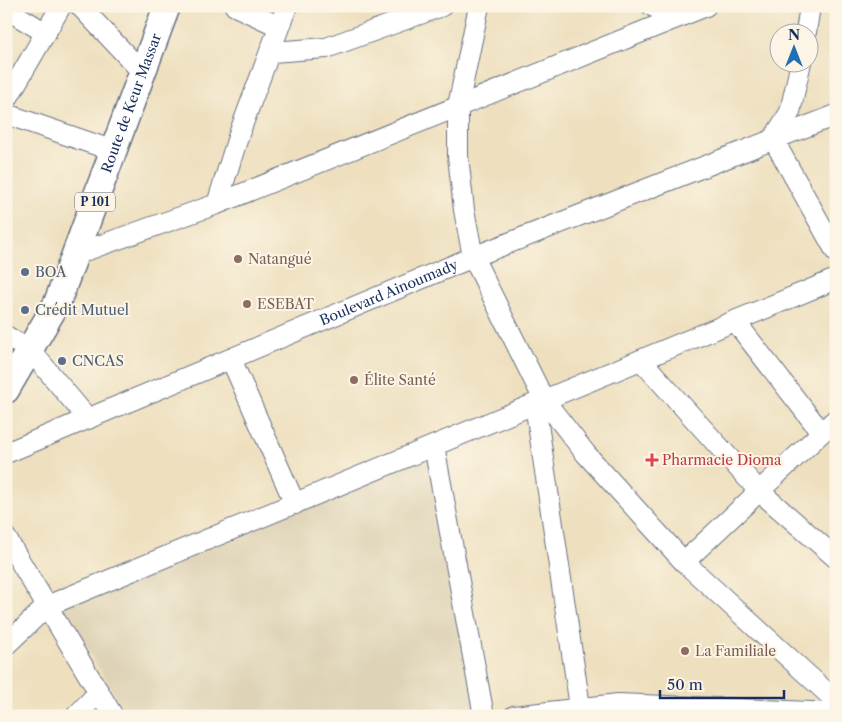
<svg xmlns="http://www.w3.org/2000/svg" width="842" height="722" font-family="'Libre Caslon Text',serif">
	<rect width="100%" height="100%" fill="#fcf5e5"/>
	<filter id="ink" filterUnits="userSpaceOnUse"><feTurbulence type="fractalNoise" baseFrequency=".02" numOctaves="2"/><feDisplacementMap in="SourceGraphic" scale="10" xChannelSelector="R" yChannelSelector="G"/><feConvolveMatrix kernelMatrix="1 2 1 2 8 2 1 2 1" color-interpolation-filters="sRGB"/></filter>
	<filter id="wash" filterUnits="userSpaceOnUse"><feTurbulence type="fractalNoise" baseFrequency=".0096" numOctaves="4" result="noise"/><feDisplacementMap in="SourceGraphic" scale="20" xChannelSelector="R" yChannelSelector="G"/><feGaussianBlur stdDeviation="1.12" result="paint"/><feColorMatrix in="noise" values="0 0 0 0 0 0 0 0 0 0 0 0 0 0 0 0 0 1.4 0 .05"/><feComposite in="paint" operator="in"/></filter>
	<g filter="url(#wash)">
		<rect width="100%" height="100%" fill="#eee0bf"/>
		<path fill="#ded3b6" d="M428,455L478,707L456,716H127L62,604Z"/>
	</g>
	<g filter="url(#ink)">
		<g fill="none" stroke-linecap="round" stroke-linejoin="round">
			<g stroke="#656d80" stroke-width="22">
				<g id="minor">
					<path d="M80,6L143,73"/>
					<path d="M235,6L278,26"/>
					<path d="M479,6L458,106V156L464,210L473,257L544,400L586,454L684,562L836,701"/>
					<path d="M652,6L678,17L681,11"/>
					<path d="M6,9L46,33"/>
					<path d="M806,32L810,6"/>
					<path d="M272,52L326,48L442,6"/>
					<path d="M6,101L61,6"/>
					<path d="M6,114L114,151"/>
					<path d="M773,139L836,252"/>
					<path d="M773,139L790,112L801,62"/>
					<path d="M217,204L239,134L287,6"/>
					<path d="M76,254L217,204L706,6"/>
					<path d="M735,321L821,432"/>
					<path d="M6,336L31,351L88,419"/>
					<path d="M231,359L295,504"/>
					<path d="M641,360L759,491L836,558"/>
					<path d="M535,404L580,707"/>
					<path d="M434,446L484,716"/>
					<path id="s1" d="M6,453L473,257L836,115"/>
					<path d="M6,538L113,716"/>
					<path d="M684,562L836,419"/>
					<path d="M6,645L47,606L836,279"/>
					<path d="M76,716L99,692"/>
					<path d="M514,716L618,704L836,713"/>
				</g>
			</g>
			<g stroke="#656d80" stroke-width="29">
				<g id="major">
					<path id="s2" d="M6,390L57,303L167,6"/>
				</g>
			</g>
			<use href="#minor" stroke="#fff" stroke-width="20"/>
			<use href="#major" stroke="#fff" stroke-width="26"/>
		</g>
	</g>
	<g fill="#8d6e63" stroke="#fcf5e5" stroke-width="2">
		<circle cx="238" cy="259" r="5"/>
		<circle cx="247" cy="304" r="5"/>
		<circle cx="354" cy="380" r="5"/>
		<circle cx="685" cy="651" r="5"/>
	</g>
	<g fill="#5c6f8a" stroke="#fcf5e5" stroke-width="2">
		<circle cx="25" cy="272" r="5"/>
		<circle cx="25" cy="310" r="5"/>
		<circle cx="62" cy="361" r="5"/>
	</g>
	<path fill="#e0444e" stroke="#fcf5e5" stroke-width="2" d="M649.5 452.5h5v5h5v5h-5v5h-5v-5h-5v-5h5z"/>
	<g text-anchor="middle" stroke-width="4" stroke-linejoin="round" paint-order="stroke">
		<rect fill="#fcf5e5" stroke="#5e6a86" stroke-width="1" x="75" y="192.5" width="40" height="19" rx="4"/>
		<g font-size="12" font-weight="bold" fill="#1b2f5e">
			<text x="95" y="206">P 101</text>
		</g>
		<g font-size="14" fill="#1b2f5e" stroke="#fcf5e5">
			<text dy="5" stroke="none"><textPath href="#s2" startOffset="314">Route de Keur Massar</textPath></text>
			<text dy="5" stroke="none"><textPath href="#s1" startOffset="415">Boulevard Ainoumady</textPath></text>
		</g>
		<g font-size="14" fill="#785e54" stroke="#fcf5e5" text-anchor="start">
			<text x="248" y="264">Natangué</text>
			<text x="257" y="309">ESEBAT</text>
			<text x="364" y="385">Élite Santé</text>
			<text x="695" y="656">La Familiale</text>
		</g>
		<g font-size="14" fill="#4e5e75" stroke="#fcf5e5" text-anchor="start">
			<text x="35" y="277">BOA</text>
			<text x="35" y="315">Crédit Mutuel</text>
			<text x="72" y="366">CNCAS</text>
		</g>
		<g font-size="14" fill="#be3a42" stroke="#fcf5e5" text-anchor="start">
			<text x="662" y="465">Pharmacie Dioma</text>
		</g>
	</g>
	<rect width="842" height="722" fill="none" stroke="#fcf5e5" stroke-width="25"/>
	<g transform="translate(794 48)"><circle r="24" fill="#fcf5e5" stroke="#a2a6af"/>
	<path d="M0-4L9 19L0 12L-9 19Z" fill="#1f6fb2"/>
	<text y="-8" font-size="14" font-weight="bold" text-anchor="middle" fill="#1b2f5e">N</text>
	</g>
	<path d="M660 690v8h124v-8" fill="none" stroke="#1b2f5e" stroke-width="2.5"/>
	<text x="667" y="690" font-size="15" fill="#1b2f5e" stroke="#fcf5e5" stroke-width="4" paint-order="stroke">50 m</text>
</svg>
